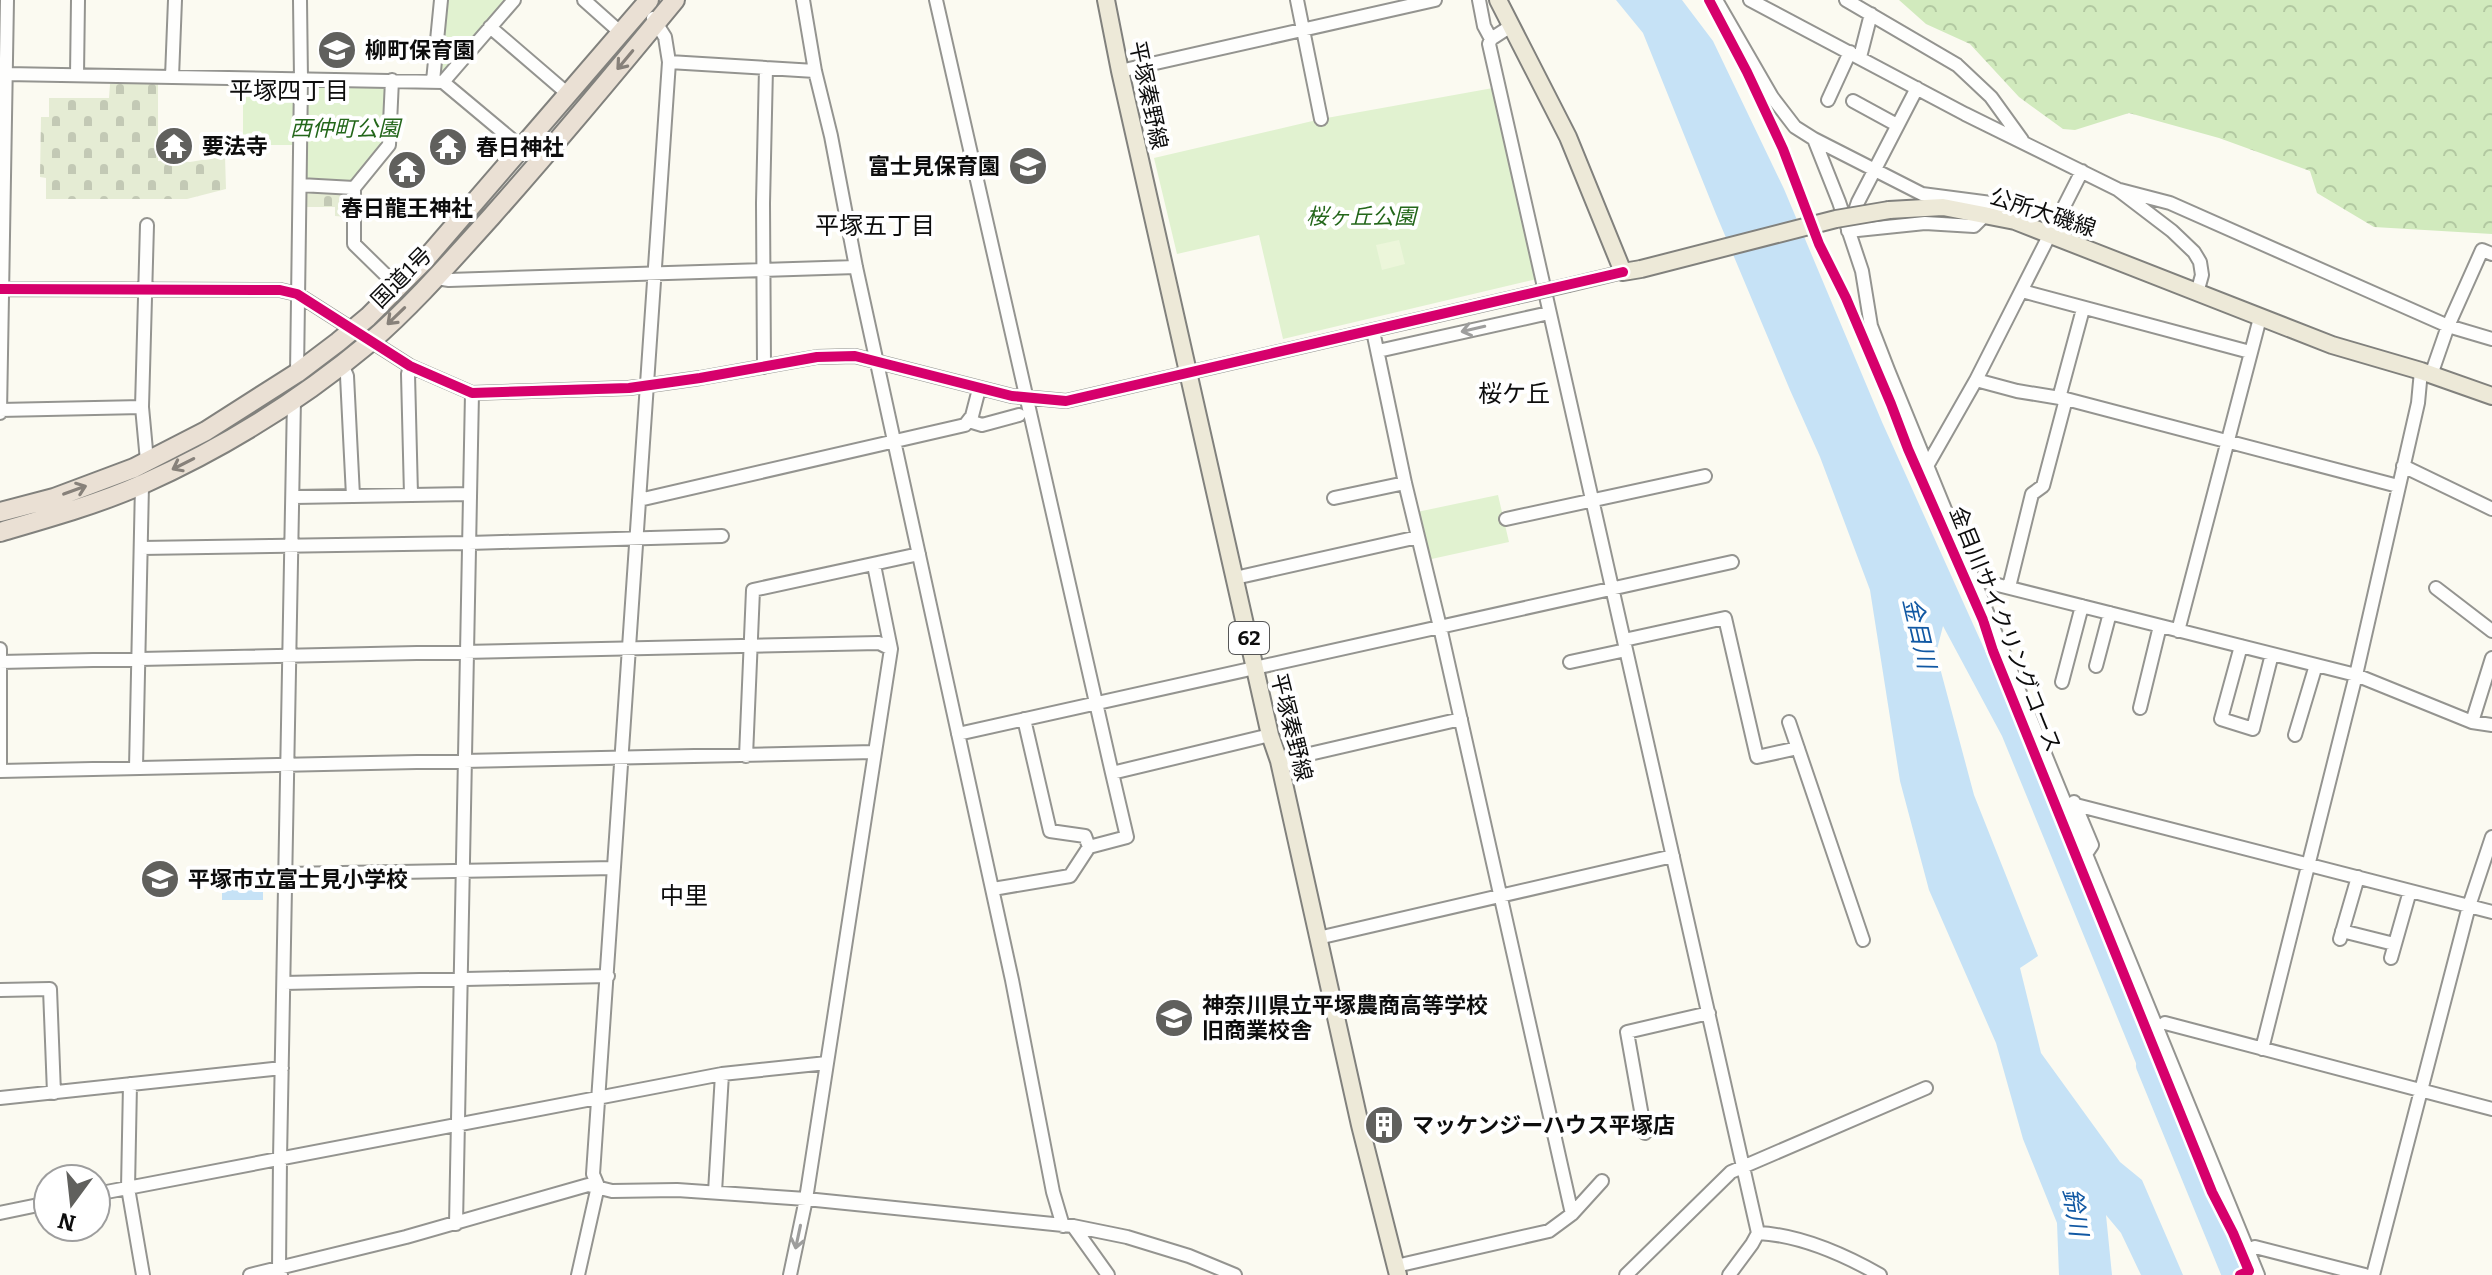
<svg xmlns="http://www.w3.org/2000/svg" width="2492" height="1275" font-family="Bitter,'Noto Sans JP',serif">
	<defs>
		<pattern id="forest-crowns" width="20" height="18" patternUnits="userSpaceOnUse" patternTransform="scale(2)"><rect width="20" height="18" fill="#d1eabd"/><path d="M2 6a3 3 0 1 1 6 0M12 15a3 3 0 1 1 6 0" fill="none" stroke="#b2c8a1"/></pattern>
		<pattern id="cemetery-stones" width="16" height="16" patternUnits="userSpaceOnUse" patternTransform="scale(2)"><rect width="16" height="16" fill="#e5ecd4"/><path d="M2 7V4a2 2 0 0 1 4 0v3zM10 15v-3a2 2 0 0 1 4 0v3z" fill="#c3c9b5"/></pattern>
	</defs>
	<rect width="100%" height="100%" fill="#fbfaf1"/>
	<path fill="url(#forest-crowns)" d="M1899,0H2492V234L2374,227L2317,193L2310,171L2219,138L2129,113L2075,130L2063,129L2019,97L1970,44L1926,24Z"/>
	<path fill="url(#cemetery-stones)" d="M110,84H158V161L190,162L225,156L226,189L187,199H46V178L40,177L41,117H49V98H109Z
		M308,192L346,193L348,195L347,217L335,216V207H306V194Z"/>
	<path fill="#e1f2d0" d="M445,0H505L444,71L439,69Z
		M310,87L383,88L385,91L383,142L352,181L309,180L307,178V90Z
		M1493,88L1537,279L1283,339L1259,235L1177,254L1154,158L1321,119Z
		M243,90L295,91V145H243Z
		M1498,495L1509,542L1427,560L1417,512Z"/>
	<path fill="#ecf6da" d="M1399,240L1405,264L1382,270L1376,245Z"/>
	<path fill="#c6e2f6" d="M1616,0H1682L1713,41L1784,189L1882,422L2014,715L2167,1093L2145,1085L2002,736L1943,626L1936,653L1974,795L2038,956L2020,968L2041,1053L2120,1162L2142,1180L2183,1275H2141L2121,1233L2106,1215L2112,1275H2059L2057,1223L2023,1139L1996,1043L1929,890L1900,781L1870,590L1820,457L1790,390L1716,214L1643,33Z
		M263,878V900H222V879Z"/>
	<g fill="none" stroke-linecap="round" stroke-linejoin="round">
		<path stroke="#c6e2f6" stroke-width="20" d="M2146,1066L2232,1275"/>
		<g stroke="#949490" stroke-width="16">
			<path id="minor" d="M584,0L621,33
				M803,0L815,71L831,136L856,267L1012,980L1053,1192L1063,1226
				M936,0L1112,773
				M1297,0L1321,119
				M1479,0L1484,26L1491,39
				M1716,0L1772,97L1795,127L1814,139L1839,202L1862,271L1871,326L1888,370L2258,1275
				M1750,0L1965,114L2117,189L2172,231L2194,252L2200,262L2202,275L2197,293
				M1846,0L1957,65L1991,97L2022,140
				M1511,26L1491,39L1489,44L1758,1233L1752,1244L1729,1275
				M490,27L568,94
				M1860,57L1871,14
				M669,62L815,71
				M1120,71L1435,0
				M6,74L443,82L522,148
				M77,75L78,0
				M172,77L175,0
				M433,81L441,0
				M443,82L514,0
				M1917,88L1858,202L1848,231L1925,223L1974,226L1986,214
				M1828,100L1850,52
				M1853,101L1897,125
				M1814,139L1922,194L1991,203L1998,206L2007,219
				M2082,171L1976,380L2017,391L2066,399L2398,486
				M300,185L354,188L389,145L392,80
				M354,188V244L398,287
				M2120,190L2170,203L2448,326L2492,339
				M147,225L142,407L147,461
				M436,278L449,280L856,267
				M1569,285L1623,272
				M0,289L280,290L297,294L410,366L472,393L629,388L700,378L817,357L855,356L1012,396L1066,401L1516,297
				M2022,291L2250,352
				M1373,331L1405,483L1440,627L1572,1214
				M1378,351L1549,313
				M342,364L347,376L353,496
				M410,366L408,374L411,495
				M764,367L763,203L766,68
				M297,373L301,79L300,0
				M2431,375L2448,326L2482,250L2492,254
				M2059,398L2083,309
				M0,410L142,407
				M0,413L7,0
				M969,421L982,425L1019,415
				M1927,466L1976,380
				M2403,466L2492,509
				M294,497L470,494
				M1334,498L1405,483
				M639,500L965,425L972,416L979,389
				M1506,519L1705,476
				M141,548L469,543L722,536
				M1235,578L1418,537
				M1974,579L2356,675L2472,722L2492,725
				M2009,587L2032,494L2043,486L2066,399
				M2436,588L2492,631
				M2178,631L2260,318
				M1624,640L1725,618L1757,757L1798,748
				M2241,646L2221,719L2253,729L2272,654
				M0,649V767
				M0,662L879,643L891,649
				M1570,662L1626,650
				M2096,666L2110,613
				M2062,682L2082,606
				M2140,708L2160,626
				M1024,719L1050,831L1085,836L1089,847
				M1789,722L1863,940
				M2472,722L2492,658
				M958,734L1732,562
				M2295,735L2316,665
				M746,756L753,590L919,554
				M1279,761L1461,719
				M136,768L142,485
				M0,771L874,752
				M2074,802L2092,845L2086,854
				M2076,805L2492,912
				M286,874L614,868
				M993,889L1070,876L1089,847L1127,837L1112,773L1270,735
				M2342,931L2394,944
				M1318,938L1673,856
				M2340,939L2358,877
				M2391,958L2410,891
				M284,983L608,976
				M0,990L50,989L54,1093
				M2165,1023L2492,1109
				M2262,1049L2356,675L2418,403L2421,371
				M130,1084L128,1188L143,1275
				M0,1098L282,1068
				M1645,1133L1627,1032L1709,1013
				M715,1192L722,1074
				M96,1194L722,1074L827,1063
				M0,1213L48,1203
				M456,1224L472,393
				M1073,1226L1108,1275
				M1758,1233C1801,1235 1843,1254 1880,1275
				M2255,1247L2365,1275
				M1396,1266L1549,1231L1572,1214L1602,1181
				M250,1275L406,1237L588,1185L612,1191L677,1190L806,1199L1073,1226L1127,1237L1189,1256L1235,1275
				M281,1275L279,1269L280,1159L294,399
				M578,1275L598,1186L593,1174L669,62L665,37L653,18
				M790,1275L806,1199L891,649L874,565
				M1626,1275L1731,1172L1926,1088
				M2373,1275L2469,906L2492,837"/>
		</g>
		<g stroke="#81817d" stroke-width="20">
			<path id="major" d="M1106,0L1120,71L1270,735L1279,761L1360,1125L1398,1275
				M1498,0L1568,137L1623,272L1641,269
				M1889,210L1943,207L2015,221L2332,345L2421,371L2492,396"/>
		</g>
		<g stroke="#81817d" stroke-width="22">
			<path id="highway" d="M0,512L54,498L134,468L206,431L297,373L338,342L368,317L423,262L649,0
				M0,532C48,518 98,504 143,484C223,448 302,399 369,343C413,305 452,260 491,217C554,146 615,73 675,0"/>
		</g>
		<use href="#minor" stroke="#fefefd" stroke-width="12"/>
		<use href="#major" stroke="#ede9d8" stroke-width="16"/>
		<use href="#highway" stroke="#eae0d4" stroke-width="18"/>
		<g stroke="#949490" stroke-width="16" stroke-linecap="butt">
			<path id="minor-bridge" d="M1516,297L1569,285"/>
		</g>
		<g stroke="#81817d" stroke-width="20" stroke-linecap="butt">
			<path id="major-bridge" d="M1641,269L1836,219L1889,210"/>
		</g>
		<use href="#minor-bridge" stroke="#fefefd" stroke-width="12"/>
		<use href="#major-bridge" stroke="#ede9d8" stroke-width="16"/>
		<g stroke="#fff" stroke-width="15">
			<path id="cycleway" d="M1709,0L1747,72L1783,149L1819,244L1846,298L1891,404L1908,449L1983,620L1993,651L2212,1192L2233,1233L2249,1271L2240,1275
				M0,289L280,290L297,294L410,366L472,393L629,388L700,378L817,357L855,356L1012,396L1066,401L1623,272"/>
		</g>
		<use href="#cycleway" stroke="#d6006c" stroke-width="10"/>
	</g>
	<defs><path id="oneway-shaft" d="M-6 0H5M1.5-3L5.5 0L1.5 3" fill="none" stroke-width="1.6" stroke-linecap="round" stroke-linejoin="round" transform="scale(2)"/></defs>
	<g stroke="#87817a">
		<use href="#oneway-shaft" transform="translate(625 60) rotate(130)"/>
		<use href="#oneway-shaft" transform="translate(396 316) rotate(136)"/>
		<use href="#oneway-shaft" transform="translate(183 464) rotate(153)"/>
		<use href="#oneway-shaft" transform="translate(75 490) rotate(-20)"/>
	</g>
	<g stroke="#9e9e9d">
		<use href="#oneway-shaft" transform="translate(1473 329) rotate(167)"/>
		<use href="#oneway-shaft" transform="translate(798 1237) rotate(102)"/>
	</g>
	<defs>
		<g id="school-disc" transform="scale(2)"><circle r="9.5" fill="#60605d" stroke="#fff"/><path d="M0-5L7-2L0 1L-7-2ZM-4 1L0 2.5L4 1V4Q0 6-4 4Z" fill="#fff"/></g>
		<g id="temple-disc" transform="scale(2)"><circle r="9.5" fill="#60605d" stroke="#fff"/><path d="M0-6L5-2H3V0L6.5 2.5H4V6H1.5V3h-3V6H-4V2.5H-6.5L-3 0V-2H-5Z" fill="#fff"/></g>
		<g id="building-disc" transform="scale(2)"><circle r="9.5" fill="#60605d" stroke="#fff"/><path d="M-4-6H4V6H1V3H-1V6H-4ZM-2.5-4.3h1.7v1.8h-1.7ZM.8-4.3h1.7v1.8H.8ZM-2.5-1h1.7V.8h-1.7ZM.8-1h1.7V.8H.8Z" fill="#fff"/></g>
	</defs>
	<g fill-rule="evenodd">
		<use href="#school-disc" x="337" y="50"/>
		<use href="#temple-disc" x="174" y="146"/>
		<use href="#temple-disc" x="448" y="147"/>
		<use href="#school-disc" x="1028" y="166"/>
		<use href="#temple-disc" x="407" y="170"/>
		<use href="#school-disc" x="160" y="879"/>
		<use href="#school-disc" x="1174" y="1018"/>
		<use href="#building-disc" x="1384" y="1125"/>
	</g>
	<g text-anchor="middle" stroke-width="8" stroke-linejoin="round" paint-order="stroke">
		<rect fill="#fff" stroke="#565656" stroke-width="2" x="1229" y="622" width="40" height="32" rx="6"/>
		<g font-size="20" font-weight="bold" fill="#0d0d0d">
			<text x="1249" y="645">62</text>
		</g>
		<g font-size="22" font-weight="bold" fill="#0d0d0d" stroke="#fff" text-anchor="start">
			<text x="365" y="58">柳町保育園</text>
			<text x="202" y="154">要法寺</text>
			<text x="476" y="155">春日神社</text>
			<text x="1000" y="174" text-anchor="end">富士見保育園</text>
			<text x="407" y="216" text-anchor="middle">春日龍王神社</text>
			<text x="188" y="887">平塚市立富士見小学校</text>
			<text x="1202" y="1013">神奈川県立平塚農商高等学校<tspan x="1202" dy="25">旧商業校舎</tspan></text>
			<text x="1412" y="1133">マッケンジーハウス平塚店</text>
		</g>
		<g font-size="22" fill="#0d0d0d" stroke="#fff">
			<text transform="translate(1149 95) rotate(78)" y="8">平塚秦野線</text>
			<text transform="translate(2043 212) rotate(18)" y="8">公所大磯線</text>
			<text transform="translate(401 277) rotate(-45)" y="8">国道1号</text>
			<text transform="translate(2006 629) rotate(68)" y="8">金目川サイクリングコース</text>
			<text transform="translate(1292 727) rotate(76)" y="8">平塚秦野線</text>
		</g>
		<g font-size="22" font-style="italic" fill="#24671b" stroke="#fff">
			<text x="345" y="136">西仲町公園</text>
			<text x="1361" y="224">桜ヶ丘公園</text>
		</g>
		<g font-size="24" fill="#0d0d0d" stroke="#fff">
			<text x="289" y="99">平塚四丁目</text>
			<text x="875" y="234">平塚五丁目</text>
			<text x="1514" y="402">桜ケ丘</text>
			<text x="684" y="904">中里</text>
		</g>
		<g font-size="24" font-style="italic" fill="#1158a3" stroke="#fff">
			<text transform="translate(1919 633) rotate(77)" y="8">金目川</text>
			<text transform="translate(2075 1212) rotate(80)" y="8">鈴川</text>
		</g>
	</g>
	<g transform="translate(72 1203) rotate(195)"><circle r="38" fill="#ffffff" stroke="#9e9e9e" stroke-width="2"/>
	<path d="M0-6L14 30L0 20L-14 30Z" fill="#60605d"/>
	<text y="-12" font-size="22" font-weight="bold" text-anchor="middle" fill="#0d0d0d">N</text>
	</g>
</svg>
